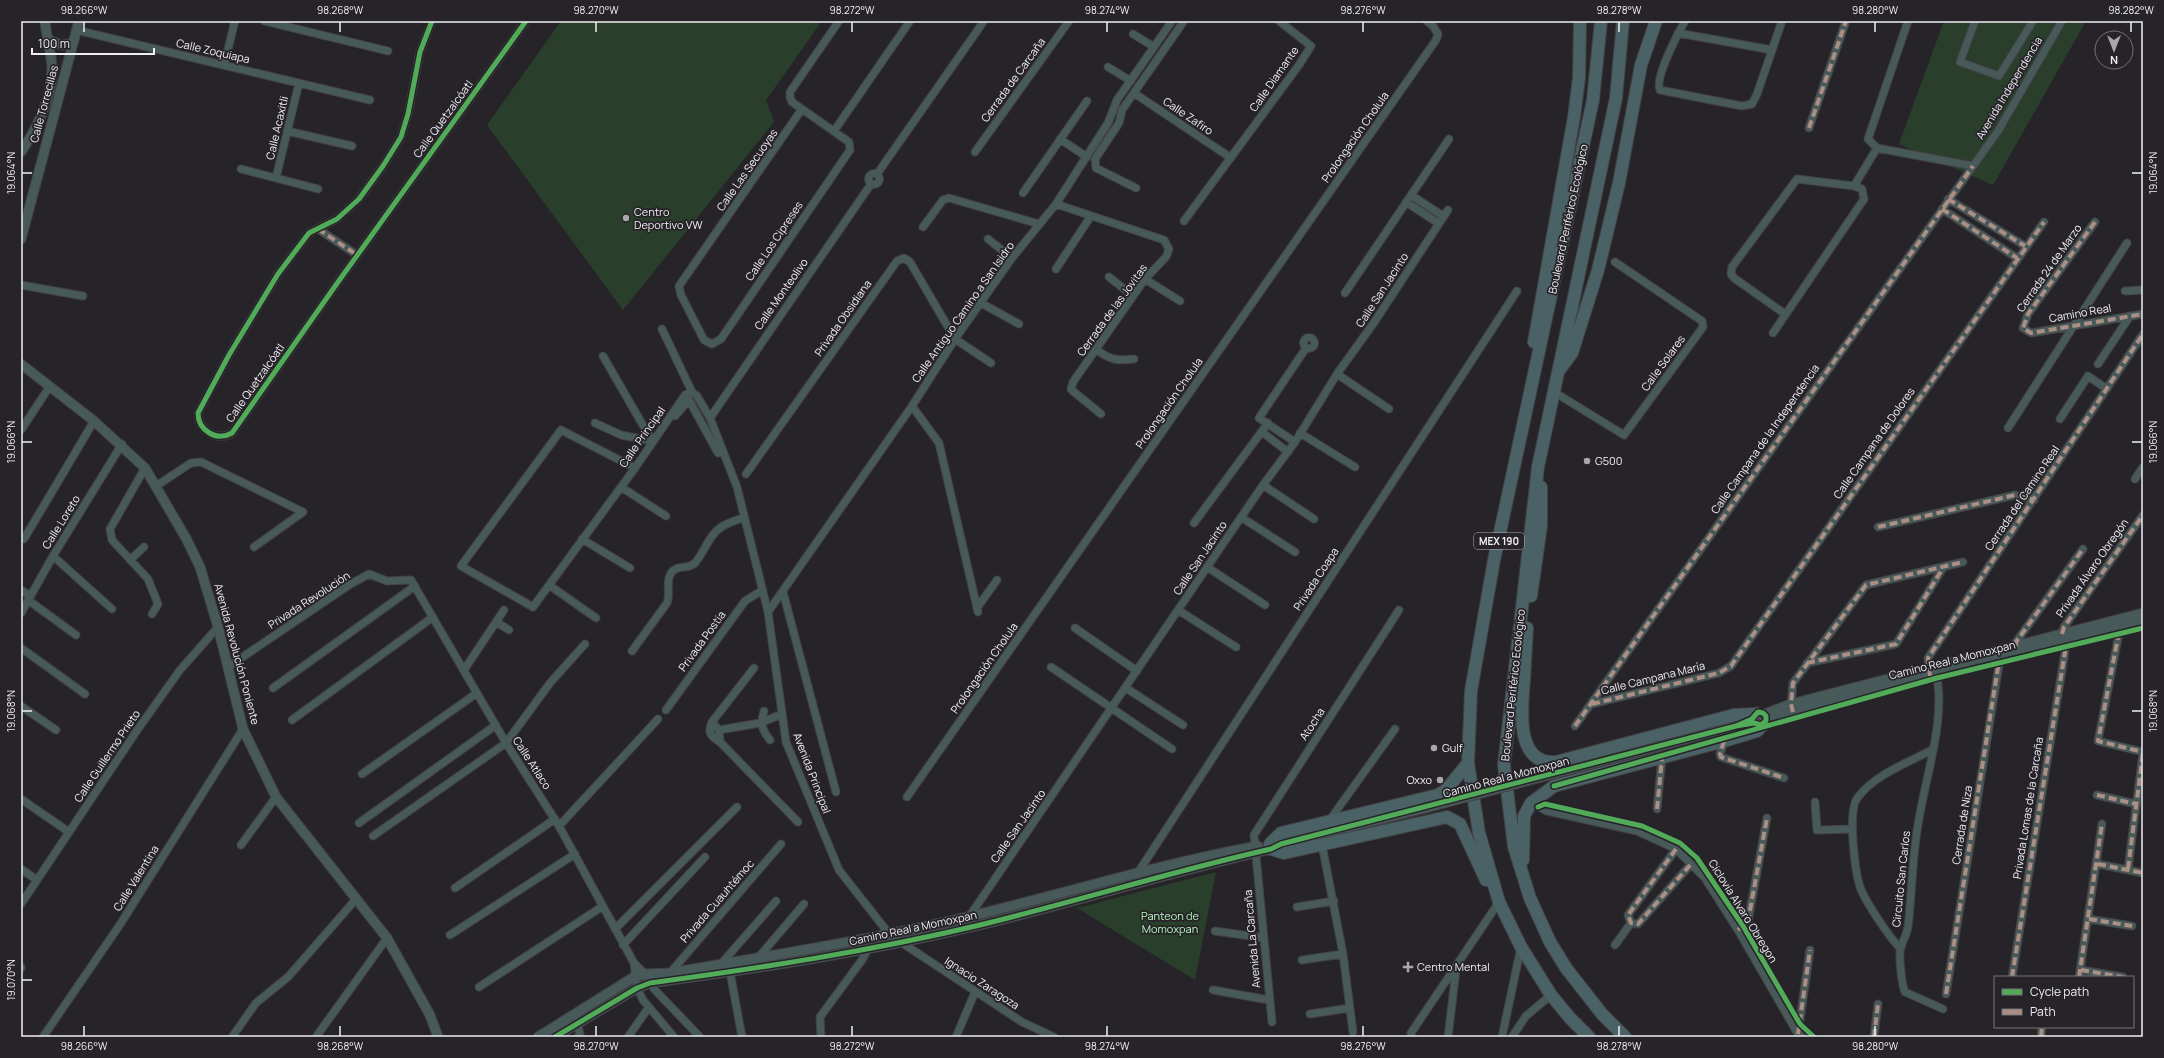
<svg xmlns="http://www.w3.org/2000/svg" width="2164" height="1058" font-family="Manrope,sans-serif">
	<rect width="100%" height="100%" fill="#262428"/>
	<path fill="#293f2b" d="M561,21H822L766,100L774,122L623,310L487,125Z
		M1944,21H2086L1993,185L1899,144Z
		M1216,872L1195,980L1077,908Z"/>
	<g fill="none" stroke-linecap="round" stroke-linejoin="round">
		<g stroke="#424143" stroke-width="9">
			<path id="minor" d="M264,21L388,51
				M432,21L420,52L408,114L401,137L383,166L359,199L337,219L309,233L278,274L229,355L198,413C198,430 216,442 232,433L338,282L526,21
				M1685,21C1678,33 1654,79 1660,90L1742,106L1752,104L1757,94L1782,21
				M1908,21L1868,139L1877,148L1973,166
				M1975,21L1960,62L1999,76L2033,21
				M76,30L370,100
				M1678,33L1772,50
				M1133,34L1154,47
				M224,65L235,21
				M1108,67L1131,81
				M1134,93L1231,158
				M802,109L679,286L681,295L704,340L712,344L721,339L850,150L849,142L792,102L790,97V92L839,21
				M1809,128L1846,21
				M287,131L352,146
				M834,131L910,21
				M1060,139L1087,157
				M975,152L1069,21
				M241,169L318,189
				M868.5 179a5.5 5.5 0 1 1 11 0a5.5 5.5 0 1 1-11 0Z
				M877,174L984,21
				M276,178L299,83
				M1136,188L1096,168L1095,159L1119,123L1122,110L1184,21
				M1023,193L1087,101
				M1411,195L1443,216
				M1948,199L2025,246
				M1406,202L1438,223
				M1056,204L1164,240L1169,249L1166,257L1145,279L1073,382L1071,389L1074,392L1101,414
				M1942,209L2017,258
				M1184,221L1299,65L1311,46L1279,21
				M2095,222L2028,314L2023,328L2031,333L2143,314
				M923,227L943,200L949,198L1039,224
				M318,229L357,255
				M988,239L1012,258
				M1056,269L1091,216
				M1109,277L1133,296
				M1145,279L1180,301
				M21,285L83,296
				M2125,291L2143,290
				M1345,293L1449,139
				M981,303L1019,324
				M1785,314L1734,278L1731,274L1732,267L1797,179L1854,186
				M662,329L692,392L697,396L710,418L737,487L768,612L786,742L839,870L890,935L1022,1022L1054,1037
				M1773,333L1864,199L1862,189L1854,186L1877,148
				M1303.5 343a5.5 5.5 0 1 1 11 0a5.5 5.5 0 1 1-11 0Z
				M1097,350C1110,360 1118,361 1134,359
				M603,356L652,441L647,431
				M2098,364L2130,316
				M1337,374L1389,409
				M1554,392L1624,435L1703,327L1702,321L1615,262
				M912,406L939,443L978,612
				M675,416L689,400L718,453
				M710,418L871,184
				M2060,419L2088,376L2107,389
				M595,423L621,435L652,441
				M2008,428L2127,243
				M21,430L50,386
				M1262,432L1288,452
				M1300,433L1355,467
				M1295,442L1259,418L1306,348
				M145,468L110,529L112,540L148,579L158,604L152,614
				M635,468L561,430L461,566L533,607L635,468L685,395L692,392
				M746,474L897,261L904,258L910,262L955,339L991,363
				M2135,479L2143,467
				M1263,485L1314,519
				M156,486L191,463L201,462L303,512L254,547
				M621,487L666,516
				M1241,517L1295,552
				M1194,523L1268,423
				M1878,527L2015,495L2034,500
				M24,539L94,421
				M582,539L630,568
				M53,556L112,609
				M130,560L144,547
				M1207,567L1265,605
				M549,585L596,618
				M21,590L30,596
				M783,592L836,792
				M28,600L76,635
				M977,608L997,580
				M1178,610L1236,647
				M768,612L912,406L955,339L1012,258L1056,204L1108,123L1117,100L1172,21
				M21,613L53,556L122,444
				M496,622L509,630
				M1075,628L1137,671
				M2120,628L2098,741L2143,752
				M2062,634L2064,627L2143,515
				M2016,646V642L2083,549
				M21,648L85,694
				M632,651L667,603C671,593 665,582 671,573C677,564 688,570 695,563C705,551 709,534 723,526C729,522 737,520 743,518
				M1807,663L1896,644L1943,568
				M228,667L349,585L369,574L387,581L411,580L506,743L559,826L634,963L645,974L654,989L700,1037
				M1051,667L1172,749
				M1935,669C1948,715 1925,777 1918,825C1912,859 1912,893 1908,927C1907,934 1903,940 1901,947C1898,954 1902,986 1905,992L1943,1009
				M464,670L504,610
				M1929,673L1928,658L2143,334
				M273,688L415,586
				M1126,688L1183,725
				M1592,704L1719,673L1731,666L2044,222
				M21,706L56,730
				M1792,709L1791,704L1793,683L1866,585L1963,562
				M666,710L745,601L761,591
				M764,711C760,724 762,730 770,740
				M292,720L433,617
				M712,722L754,668
				M712,722L719,730L720,742C711,737 707,732 712,722Z
				M1575,726L1998,131L2062,21
				M719,730L760,723L782,714
				M1724,741L1720,754L1721,757L1784,778
				M720,742L798,822
				M362,774L477,693
				M2097,795L2136,804
				M907,797L1436,40L1438,34L1433,26L1427,21
				M21,799L69,832
				M1815,802L1817,830L1851,829
				M1531,803L1547,811L1637,831L1676,849L1705,878L1738,930L1798,1034L1803,1037
				M1657,809L1662,758
				M1329,821L1395,729
				M359,823L496,725
				M559,826L658,719
				M373,836L506,743L550,683L585,644
				M241,845L276,797
				M1322,845L1343,954L1353,1032
				M2098,864L2143,873
				M21,869L37,880
				M2128,869L2143,753
				M1139,874V871L1517,291
				M455,888L555,819
				M21,904L138,729L180,670L218,627
				M1297,907L1334,901
				M969,917L1263,485L1295,442L1337,374L1373,324L1448,210
				M2089,919L2132,926
				M1631,923L1628,915L1676,849
				M1631,923L1638,924L1691,864
				M615,929L737,807
				M1738,930L1748,921L1767,818
				M1215,931L1264,938
				M450,935L575,854
				M623,945L705,857
				M1615,945L1631,923
				M1900,948C1889,937 1865,901 1860,887C1855,871 1847,810 1858,797C1876,774 1907,763 1932,750
				M758,958L804,904
				M1302,960L1343,954
				M634,963L637,988L643,1000L674,1037
				M721,964L776,901
				M21,968V967
				M2081,970L2123,977
				M730,972L742,1037
				M670,973L781,844
				M2012,977L2065,652L2064,643
				M2079,977L2102,824
				M479,987L603,906
				M1213,990L1269,1000
				M1946,994L2000,659
				M1310,1014L1350,1008
				M577,1022L580,1034L578,1037
				M1272,1022L1254,835L1399,610
				M1798,1034L1810,950
				M43,1037L121,923L243,729
				M232,1037L256,1003L288,977L357,898
				M316,1037L387,938
				M628,1037L649,1007
				M821,1037L820,1017L862,960L868,949
				M956,1037L975,992
				M1411,1037V1033L1499,902
				M1448,1037L1456,970
				M1502,1037L1521,947
				M1512,1037L1526,1016L1551,995
				M1874,1037L1878,1004
				M2041,1037L2042,1027"/>
		</g>
		<g stroke="#424143" stroke-width="11">
			<path id="tertiary" d="M48,40L62,45L73,43
				M21,152C36,130 52,98 52,70C52,53 46,37 45,21
				M21,239L79,21
				M21,364L94,421L145,468L187,540L200,567L218,627L243,729L276,797L387,938L430,1015L438,1037
				M1765,714L1791,704L2143,613
				M1766,721L1907,680L2143,622
				M1736,726L1752,719L1757,712
				M1541,777L1736,726L1754,723L1761,725L1765,722
				M538,1037L634,977L645,974L670,973C769,956 869,940 967,917C1064,894 1159,864 1258,846
				M555,1037L637,988L650,983C761,968 871,951 980,925C1078,901 1173,871 1271,849L1281,844L1422,809"/>
		</g>
		<g stroke="#424143" stroke-width="14">
			<path id="trunk" d="M1623,21L1616,98L1538,467L1504,765L1514,847L1530,898L1550,942L1566,968L1602,1014L1625,1037
				M1534,342L1574,117L1579,78L1580,21
				M1560,369L1572,353L1598,270L1619,183L1641,65L1656,21
				M1531,596L1541,526V487
				M1527,628C1526,646 1525,663 1524,680C1522,707 1514,765 1556,762L1734,715L1755,714
				M1468,763L1446,790L1438,795L1281,833L1270,844L1271,849L1284,853L1447,817L1460,824L1486,880
				M1523,860L1524,816L1531,803L1554,786L1724,741L1757,731L1764,724
				M1589,1037L1570,1018L1551,995L1521,947L1499,902L1479,833L1468,763L1471,691L1494,560L1593,100L1601,21"/>
		</g>
		<use href="#minor" stroke="#485959" stroke-width="7"/>
		<use href="#tertiary" stroke="#485959" stroke-width="9"/>
		<use href="#trunk" stroke="#4a6265" stroke-width="12"/>
		<g stroke="#424143" stroke-width="11" stroke-linecap="butt">
			<path id="tertiary-bridge" d="M1422,809L1541,777"/>
		</g>
		<use href="#tertiary-bridge" stroke="#485959" stroke-width="9"/>
		<path stroke="#ac8f84" stroke-width="4" stroke-dasharray="8 4" stroke-linecap="butt" d="M1809,128L1846,21
			M1948,199L2025,246
			M1942,209L2017,258
			M2095,222L2028,314L2023,328L2031,333L2143,314
			M318,229L357,255
			M1878,527L2015,495L2034,500
			M2119,632L2098,741L2143,752
			M2062,634L2064,627L2143,515
			M2016,646V642L2083,549
			M1807,663L1896,644L1943,568
			M1930,676L1928,658L2143,334
			M1592,704L1719,673L1731,666L2044,222
			M1793,712L1791,704L1793,683L1866,585L1963,562
			M1575,726L1973,166
			M1724,741L1720,754L1721,757L1784,778
			M2097,795L2136,804
			M1657,809L1662,758
			M1676,849L1628,915L1631,923L1638,924L1691,864
			M2098,864L2143,873
			M2128,869L2143,753
			M2089,919L2132,926
			M1738,930L1748,921L1767,818
			M2081,970L2123,977
			M2012,977L2065,652L2064,645
			M2079,977L2102,824
			M1946,994L1999,661
			M1798,1034L1810,950
			M1874,1037L1878,1004
			M2041,1037L2042,1027"/>
		<g stroke="#262329" stroke-width="8">
			<path id="cycleway" d="M432,21L420,52L408,114L401,137L383,166L359,199L337,219L309,233L278,274L229,355L198,413C198,430 216,442 232,433L338,282L526,21
				M1554,786L1937,678L2143,628
				M1538,807L1545,804L1642,826L1680,843L1697,858L1743,926L1800,1024L1814,1037
				M555,1037L637,988L650,983C761,968 871,951 980,925C1078,901 1173,871 1271,849L1281,844L1736,726L1754,723L1761,725L1766,721V716L1763,713L1758,712L1752,719L1736,726"/>
		</g>
		<use href="#cycleway" stroke="#51ab58" stroke-width="5"/>
	</g>
	<path fill="none" stroke="#f0eef2" stroke-width="1.5" d="M84,22V32M340,22V32M596,22V32M852,22V32M1107,22V32M1363,22V32M1619,22V32M1875,22V32M2131,22V32M22,173H32M2132,173H2142M22,442H32M2132,442H2142M22,711H32M2132,711H2142M22,980H32M84,1026V1036M340,1026V1036M596,1026V1036M852,1026V1036M1107,1026V1036M1363,1026V1036M1619,1026V1036M1875,1026V1036"/>
	<g fill="#a9a7ab" stroke="#262329" stroke-width="1.5">
		<circle cx="626" cy="218" r="4"/>
		<circle cx="1587" cy="461" r="4"/>
		<circle cx="1434" cy="748" r="4"/>
		<circle cx="1440" cy="780" r="4"/>
		<path d="M1406 961h4v4h4v4h-4v4h-4v-4h-4v-4h4z"/>
	</g>
	<g text-anchor="middle" stroke-width="3.5" stroke-linejoin="round" paint-order="stroke">
		<rect fill="#262329" stroke="#b3b1b6" stroke-width="1" x="1474" y="533" width="50" height="16" rx="3"/>
		<g font-size="10" font-weight="bold" fill="#f0eef2">
			<text x="1499" y="545">MEX 190</text>
		</g>
		<g font-size="11" fill="#f0eef2" stroke="#262329">
			<text transform="translate(213 51) rotate(13)" y="4">Calle Zoquiapa</text>
			<text transform="translate(1274 79) rotate(-55)" y="4">Calle Diamante</text>
			<text transform="translate(1013 80) rotate(-54)" y="4">Cerrada de Carcaña</text>
			<text transform="translate(2009 88) rotate(-59)" y="4">Avenida Independencia</text>
			<text transform="translate(44 104) rotate(-75)" y="4">Calle Torrecillas</text>
			<text transform="translate(1188 116) rotate(34)" y="4">Calle Zafiro</text>
			<text transform="translate(443 119) rotate(-54)" y="4">Calle Quetzalcóatl</text>
			<text transform="translate(277 128) rotate(-77)" y="4">Calle Acaxitli</text>
			<text transform="translate(1355 137) rotate(-55)" y="4">Prolongación Cholula</text>
			<text transform="translate(747 170) rotate(-55)" y="4">Calle Las Secuoyas</text>
			<text transform="translate(1568 219) rotate(-78)" y="4">Boulevard Periférico Ecológico</text>
			<text transform="translate(774 241) rotate(-56)" y="4">Calle Los Cipreses</text>
			<text transform="translate(2049 268) rotate(-55)" y="4">Cerrada 24 de Marzo</text>
			<text transform="translate(1382 290) rotate(-57)" y="4">Calle San Jacinto</text>
			<text transform="translate(781 294) rotate(-55)" y="4">Calle Monteolivo</text>
			<text transform="translate(1112 310) rotate(-54)" y="4">Cerrada de las Jovitas</text>
			<text transform="translate(963 312) rotate(-55)" y="4">Calle Antiguo Camino a San Isidro</text>
			<text transform="translate(2080 313) rotate(-10)" y="4">Camino Real</text>
			<text transform="translate(843 318) rotate(-55)" y="4">Privada Obsidiana</text>
			<text transform="translate(1663 363) rotate(-54)" y="4">Calle Solares</text>
			<text transform="translate(255 383) rotate(-55)" y="4">Calle Quetzalcóatl</text>
			<text transform="translate(1169 403) rotate(-55)" y="4">Prolongación Cholula</text>
			<text transform="translate(642 437) rotate(-55)" y="4">Calle Principal</text>
			<text transform="translate(1765 439) rotate(-55)" y="4">Calle Campana de la Independencia</text>
			<text transform="translate(1874 443) rotate(-55)" y="4">Calle Campana de Dolores</text>
			<text transform="translate(2022 498) rotate(-56)" y="4">Cerrada del Camino Real</text>
			<text transform="translate(61 522) rotate(-58)" y="4">Calle Loreto</text>
			<text transform="translate(1200 558) rotate(-56)" y="4">Calle San Jacinto</text>
			<text transform="translate(2092 568) rotate(-55)" y="4">Privada Álvaro Obregón</text>
			<text transform="translate(1316 579) rotate(-57)" y="4">Privada Coapa</text>
			<text transform="translate(309 600) rotate(-33)" y="4">Privada Revolución</text>
			<text transform="translate(702 641) rotate(-54)" y="4">Privada Postia</text>
			<text transform="translate(237 654) rotate(75)" y="4">Avenida Revolución Poniente</text>
			<text transform="translate(1952 660) rotate(-14)" y="4">Camino Real a Momoxpan</text>
			<text transform="translate(984 668) rotate(-55)" y="4">Prolongación Cholula</text>
			<text transform="translate(1653 678) rotate(-14)" y="4">Calle Campana María</text>
			<text transform="translate(1513 685) rotate(-84)" y="4">Boulevard Periférico Ecológico</text>
			<text transform="translate(1312 724) rotate(-57)" y="4">Atocha</text>
			<text transform="translate(107 756) rotate(-56)" y="4">Calle Guillermo Prieto</text>
			<text transform="translate(532 763) rotate(57)" y="4">Calle Atlaco</text>
			<text transform="translate(812 773) rotate(69)" y="4">Avenida Principal</text>
			<text transform="translate(1506 777) rotate(-15)" y="4">Camino Real a Momoxpan</text>
			<text transform="translate(2028 808) rotate(-81)" y="4">Privada Lomas de la Carcaña</text>
			<text transform="translate(1962 825) rotate(-81)" y="4">Cerrada de Niza</text>
			<text transform="translate(1018 826) rotate(-55)" y="4">Calle San Jacinto</text>
			<text transform="translate(136 878) rotate(-58)" y="4">Calle Valentina</text>
			<text transform="translate(1901 879) rotate(-84)" y="4">Circuito San Carlos</text>
			<text transform="translate(717 901) rotate(-49)" y="4">Privada Cuauhtémoc</text>
			<text transform="translate(1743 911) rotate(58)" y="4">Ciclovía Alvaro Obregon</text>
			<text transform="translate(913 928) rotate(-12)" y="4">Camino Real a Momoxpan</text>
			<text transform="translate(1252 939) rotate(-95)" y="4">Avenida La Carcaña</text>
			<text transform="translate(982 983) rotate(33)" y="4">Ignacio Zaragoza</text>
		</g>
		<g font-size="11" fill="#f0eef2" stroke="#262329" text-anchor="start">
			<text x="634" y="216">Centro<tspan x="634" dy="13">Deportivo VW</tspan></text>
			<text x="1595" y="465">G500</text>
			<text x="1442" y="752">Gulf</text>
			<text x="1432" y="784" text-anchor="end">Oxxo</text>
			<text x="1417" y="971">Centro Mental</text>
		</g>
		<g font-size="11" fill="#b6f7ba" stroke="#262329">
			<text x="1170" y="920">Panteon de<tspan x="1170" dy="13">Momoxpan</tspan></text>
		</g>
	</g>
	<rect width="2164" height="1058" fill="none" stroke="#262329" stroke-width="44"/>
	<rect x="1994" y="976" width="140" height="52" fill="#262329" stroke="#777479"/>
	<rect x="2002" y="989" width="20" height="6" fill="#51ab58" stroke="#777479"/>
	<text x="2030" y="996" font-size="12" fill="#f0eef2">Cycle path</text>
	<rect x="2002" y="1009" width="20" height="6" fill="#ac8f84" stroke="#777479"/>
	<text x="2030" y="1016" font-size="12" fill="#f0eef2">Path</text>
	<g transform="translate(2114 50) rotate(180)"><circle r="19" fill="#262329" stroke="#777479"/>
	<path d="M0-3L7 15L0 10L-7 15Z" fill="#a9a7ab"/>
	<text y="-6" font-size="11" font-weight="bold" text-anchor="middle" fill="#f0eef2">N</text>
	</g>
	<path d="M32 48v6h122v-6" fill="none" stroke="#f0eef2" stroke-width="2"/>
	<text x="38" y="48" font-size="12" fill="#f0eef2" stroke="#262329" stroke-width="3" paint-order="stroke">100 m</text>
	<rect x="22" y="22" width="2120" height="1014" fill="none" stroke="#f0eef2" stroke-width="1.5"/>
	<g font-size="10" text-anchor="middle" fill="#f0eef2">
		<text x="84" y="14">98.266°W</text>
		<text x="340" y="14">98.268°W</text>
		<text x="596" y="14">98.270°W</text>
		<text x="852" y="14">98.272°W</text>
		<text x="1107" y="14">98.274°W</text>
		<text x="1363" y="14">98.276°W</text>
		<text x="1619" y="14">98.278°W</text>
		<text x="1875" y="14">98.280°W</text>
		<text x="2131" y="14">98.282°W</text>
		<text transform="translate(2153 173) rotate(-90)" y="4">19.064°N</text>
		<text transform="translate(11 173) rotate(-90)" y="4">19.064°N</text>
		<text transform="translate(2153 442) rotate(-90)" y="4">19.066°N</text>
		<text transform="translate(11 442) rotate(-90)" y="4">19.066°N</text>
		<text transform="translate(2153 711) rotate(-90)" y="4">19.068°N</text>
		<text transform="translate(11 711) rotate(-90)" y="4">19.068°N</text>
		<text transform="translate(11 980) rotate(-90)" y="4">19.070°N</text>
		<text x="84" y="1050">98.266°W</text>
		<text x="340" y="1050">98.268°W</text>
		<text x="596" y="1050">98.270°W</text>
		<text x="852" y="1050">98.272°W</text>
		<text x="1107" y="1050">98.274°W</text>
		<text x="1363" y="1050">98.276°W</text>
		<text x="1619" y="1050">98.278°W</text>
		<text x="1875" y="1050">98.280°W</text>
	</g>
</svg>
